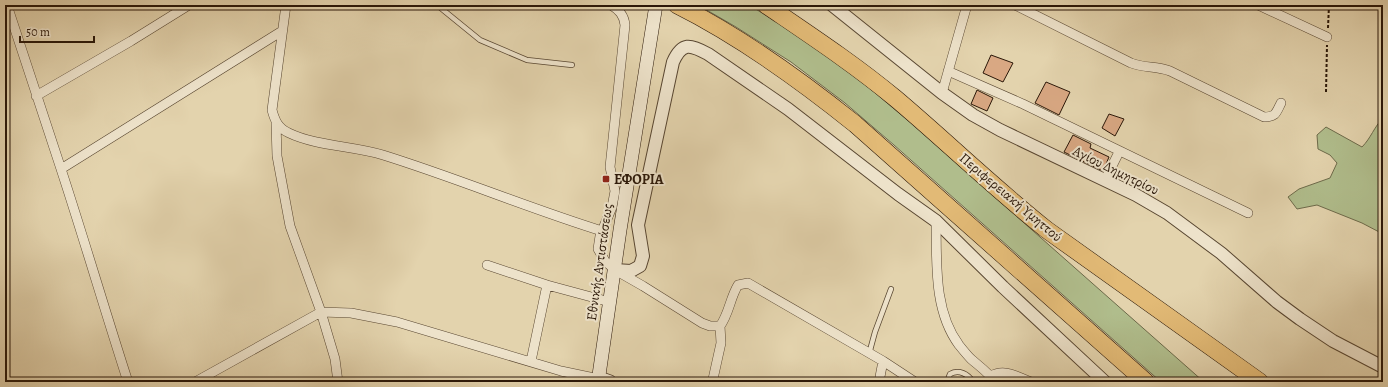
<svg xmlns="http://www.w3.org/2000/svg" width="1388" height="387" font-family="Alegreya,serif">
	<rect width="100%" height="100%" fill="#e3d3ad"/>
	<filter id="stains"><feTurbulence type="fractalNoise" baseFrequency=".005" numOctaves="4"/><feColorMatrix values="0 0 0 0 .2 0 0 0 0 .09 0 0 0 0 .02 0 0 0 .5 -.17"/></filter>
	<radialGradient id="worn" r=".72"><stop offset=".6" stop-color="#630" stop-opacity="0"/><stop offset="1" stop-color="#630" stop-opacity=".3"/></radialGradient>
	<path fill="#b0bd8c" stroke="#6d6a4a" d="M698,5H749L800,36L862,82L911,123L1204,382H1161L894,145L845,103L791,62L736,27Z
		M1383,118V234L1362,223L1317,205L1297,209L1288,197L1299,189L1330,178L1337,163L1330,155L1318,149L1317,135L1326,127L1362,147C1371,138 1374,127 1383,118Z"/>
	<path fill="#d9a883" stroke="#2a1708" d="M991,55L1013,63L1003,82L983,73Z
		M1046,82L1070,92L1059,115L1035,103Z
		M977,90L993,98L987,111L971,104Z
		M1109,114L1124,119L1115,136L1102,128Z
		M1073,135L1091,144L1090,148L1109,157L1103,171L1064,152Z"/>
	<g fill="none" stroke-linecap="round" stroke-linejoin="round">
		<g stroke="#584631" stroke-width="6">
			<path id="service" d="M437,5L480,40L527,60L572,65
				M869,354L875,332L891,289
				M601,374L612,378V382
				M947,382L950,374C959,369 968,374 973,382"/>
		</g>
		<g stroke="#584631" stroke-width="10">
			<path id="minor" d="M7,5L61,169L282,31
				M286,5L272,110C275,121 278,128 289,133C316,146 354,146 383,155C457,178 528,208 602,231
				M611,5C619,10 624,15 625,25L610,167L615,191L612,207L600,236L598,249L605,261L615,270L643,286L702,323L710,326H720C729,314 730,298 738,285L748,283L883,361L915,382
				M1015,5L1131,63C1143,68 1157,66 1170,71L1264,117C1276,117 1276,113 1281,103
				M1258,5L1327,37
				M948,71L1023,104L1248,213
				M942,93L967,5
				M36,96L131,41L189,5
				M276,123L277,156L290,226L321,312L351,313L397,322L561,371L599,379
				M61,169C84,239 105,311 128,382
				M1105,180L1119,152
				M936,221C937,261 933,310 959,345C963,350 967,355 971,359C979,366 989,373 995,382
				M487,265L547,285L610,302
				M531,361L547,285
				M991,376C1005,368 1017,377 1031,382
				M195,382L321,312L335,359L338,382
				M714,382L713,379L721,343L720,326
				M879,382L883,361"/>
		</g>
		<g stroke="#584631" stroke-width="14">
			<path id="tertiary" d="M832,5L942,93L973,115L1000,130L1136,195L1167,213L1221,253L1277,302L1300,319L1333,341L1383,367
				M615,270L631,271L640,266L643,256L638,225L673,62C682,42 690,44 708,54L788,109L898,194L936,221L1003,287L1105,382"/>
		</g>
		<g stroke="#2a1708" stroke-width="14">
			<path id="secondary" d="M598,382L620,230L656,5"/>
		</g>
		<g stroke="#2a1708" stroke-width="18">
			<path id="motorway" d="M677,5C741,37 799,79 855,124L1146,382
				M766,5C810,35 854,64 895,98C946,141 994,188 1047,230L1260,382"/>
		</g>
		<path stroke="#2a1708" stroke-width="2" stroke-dasharray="3 2" stroke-linecap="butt" d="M1328,28L1329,5
			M1326,92L1327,45"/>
		<use href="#service" stroke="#ede2ca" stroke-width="4.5"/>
		<use href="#minor" stroke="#ede2ca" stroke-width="9"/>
		<use href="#tertiary" stroke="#ede2ca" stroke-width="12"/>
		<use href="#secondary" stroke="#ede2ca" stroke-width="13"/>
		<use href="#motorway" stroke="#e2ba76" stroke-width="17"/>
	</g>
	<rect fill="#8f2418" stroke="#ede2ca" stroke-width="1.5" x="602" y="175" width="8" height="8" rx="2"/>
	<g text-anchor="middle" stroke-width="4" stroke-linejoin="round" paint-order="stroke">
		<g font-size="14" fill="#2a1708" stroke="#ede2ca">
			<text transform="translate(1116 170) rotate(26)" y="5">Αγίου Δημητρίου</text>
			<text transform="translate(1011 197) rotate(40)" y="5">Περιφερειακή Υμηττού</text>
			<text transform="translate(599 262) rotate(-82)" y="5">Εθνικής Αντιστάσεως</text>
		</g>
		<g font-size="14" font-weight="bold" fill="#2a1708" stroke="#ede2ca" text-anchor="start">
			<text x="614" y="184">ΕΦΟΡΙΑ</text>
		</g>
	</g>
	<rect width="1388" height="387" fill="none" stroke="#e3d3ad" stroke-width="20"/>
	<rect x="6" y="6" width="1376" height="375" fill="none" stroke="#2a1708" stroke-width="2"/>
	<rect x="10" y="10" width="1368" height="367" fill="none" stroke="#2a1708"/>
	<path d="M20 36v6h74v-6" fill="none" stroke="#2a1708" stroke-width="2"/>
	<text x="26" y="36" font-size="12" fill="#2a1708" stroke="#ede2ca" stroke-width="3" paint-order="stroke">50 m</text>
	<rect width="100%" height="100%" filter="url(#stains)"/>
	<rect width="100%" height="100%" fill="url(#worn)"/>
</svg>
